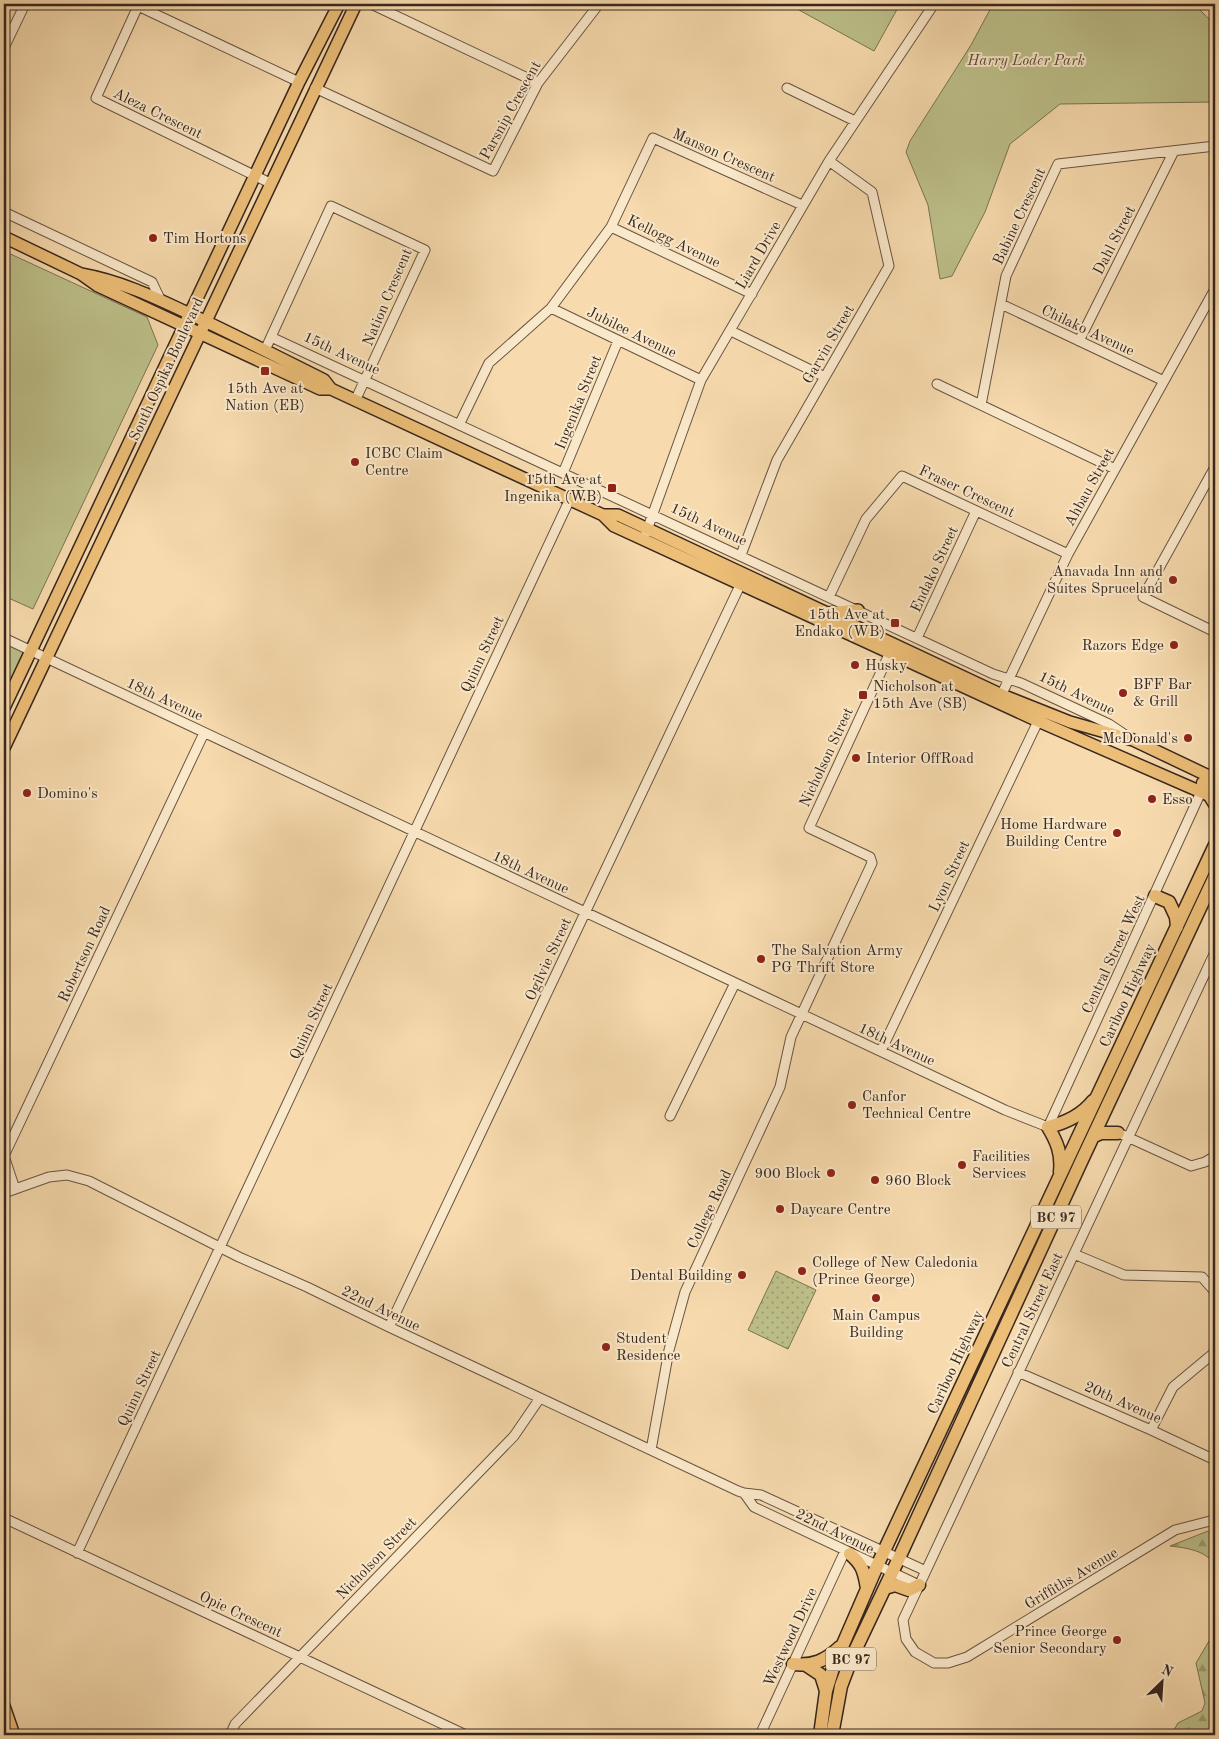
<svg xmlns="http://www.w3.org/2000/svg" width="1219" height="1739" font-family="'Old Standard TT',serif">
	<defs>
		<pattern id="grass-dots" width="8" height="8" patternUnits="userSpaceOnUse" patternTransform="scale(1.25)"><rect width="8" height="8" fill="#bdc08a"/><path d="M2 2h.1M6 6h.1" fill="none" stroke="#9b9c70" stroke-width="1.8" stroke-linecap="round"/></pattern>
		<pattern id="forest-firs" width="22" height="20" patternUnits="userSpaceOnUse" patternTransform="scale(1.25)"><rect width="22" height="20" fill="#bdc08a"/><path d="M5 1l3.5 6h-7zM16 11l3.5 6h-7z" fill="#9b9c70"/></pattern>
	</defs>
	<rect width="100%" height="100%" fill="#f7dbae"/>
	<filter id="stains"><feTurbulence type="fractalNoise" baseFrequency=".004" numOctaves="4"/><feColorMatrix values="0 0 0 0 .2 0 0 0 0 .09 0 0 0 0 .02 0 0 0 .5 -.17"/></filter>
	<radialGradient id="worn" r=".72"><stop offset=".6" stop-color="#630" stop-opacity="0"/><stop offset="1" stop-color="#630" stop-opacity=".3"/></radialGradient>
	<path fill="url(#grass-dots)" stroke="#7a7454" d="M776,1271L816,1290L788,1349L748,1330Z"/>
	<path fill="url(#forest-firs)" stroke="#7a7454" d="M1208,1531L1215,1532V1565C1205,1550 1187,1548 1170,1546Z
		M1215,1631V1735H1171L1178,1723L1202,1711L1205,1703L1196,1663Z"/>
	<path fill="#bdc08a" stroke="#7a7454" d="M788,4H900L874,51Z
		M993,4H1194L1215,25V102L1060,104L1010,144L985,212L952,276L940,279L928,205L906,152L910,141L971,45Z
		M4,251L147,317L158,345L33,609L4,596Z
		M4,639L30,651L4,706Z"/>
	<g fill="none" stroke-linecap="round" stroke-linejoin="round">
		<g stroke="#685442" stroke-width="11">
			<path id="minor" d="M371,4L538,83
				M1211,4L1215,8
				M4,48L25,4
				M315,88L493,171L538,83L599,4
				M787,88L855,121
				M270,183L96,98L138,6L299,82
				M4,212L152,282L161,301
				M611,227L752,294
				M1001,304L1164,381
				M551,308L701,380
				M731,331L825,377
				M271,337L993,674L1021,683L1109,724L1127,736
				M1079,341L1174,151
				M265,350L331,206L425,250L355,401
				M937,384L1115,469
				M981,405L1006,276L1058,164L1215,146
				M459,425L489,363L551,308L611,227L653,138L802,205
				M1215,467L1143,597L1215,632
				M563,473L618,341
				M646,533L701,380L829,161L934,4
				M741,555L777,460L889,266L872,192L829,161
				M829,597L866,519L902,476L1068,554
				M4,638L1005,1110L1048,1127L1201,792
				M917,638L976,511
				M999,700L1068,554L1215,289
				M1215,952L903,1620L906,1639L915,1652L934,1663H948L967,1657L1175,1530L1210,1521H1215
				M881,1051L1041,715
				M670,1116L735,983
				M1123,1135L1191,1166L1205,1162L1215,1156
				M15,1189L4,1156L204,733
				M4,1193L49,1177L67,1175L89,1181L239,1257L307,1287L389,1327L738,1491L744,1493L761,1495L926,1571
				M1074,1254L1124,1275L1202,1277L1215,1292
				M389,1327L743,579
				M1018,1372L1151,1430L1215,1460
				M1151,1430L1173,1387L1215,1352
				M651,1450L669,1350L685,1292L780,1087L791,1037L872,863L870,857L809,828L892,648
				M744,1493L754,1507L919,1585
				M4,1518L466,1735
				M77,1553L569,501
				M230,1735L235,1724L514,1436L540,1398
				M760,1735L845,1551"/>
		</g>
		<g stroke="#38271e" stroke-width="14">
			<path id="major" d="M4,237L81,274L98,286L320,389H331
				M81,274C121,281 156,298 192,315C237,336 280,358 324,380L331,389L603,515L614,526L1038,721L1215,798
				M603,515H618L1002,695L1070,722L1133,740L1215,779
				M828,613L858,610
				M4,708L299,82L339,4
				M4,748L356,4
				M4,1706L14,1735"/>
		</g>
		<g stroke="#38271e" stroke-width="15">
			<path id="highway" d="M1203,783L1215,789
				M1210,796L1215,804
				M1155,896L1169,902L1176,917L1177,927
				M1048,1127C1065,1123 1081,1116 1093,1101
				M1048,1127C1057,1142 1062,1154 1060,1172
				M1094,1136L1101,1133H1118
				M850,1554C863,1565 864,1572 867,1588
				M885,1588L895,1585L909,1590L919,1585
				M793,1664C813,1666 825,1661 840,1647
				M806,1665L821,1675L826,1691
				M820,1735L826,1691L834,1665L877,1566L1215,845
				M832,1735L841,1686L852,1657L899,1558L1081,1162L1215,876"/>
		</g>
		<use href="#minor" stroke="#fae8ca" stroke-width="9"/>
		<use href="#major" stroke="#ecbe77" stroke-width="11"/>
		<use href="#highway" stroke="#ecbe77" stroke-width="12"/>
	</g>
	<g fill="#8f2418" stroke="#fae8ca" stroke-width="2">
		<circle cx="153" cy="238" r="5"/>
		<rect x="260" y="366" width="10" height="10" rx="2.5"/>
		<circle cx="355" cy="462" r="5"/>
		<rect x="607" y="483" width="10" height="10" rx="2.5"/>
		<circle cx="1173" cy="580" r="5"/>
		<rect x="890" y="618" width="10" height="10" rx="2.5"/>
		<circle cx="1174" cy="645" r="5"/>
		<circle cx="855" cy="665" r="5"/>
		<circle cx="1123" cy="693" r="5"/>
		<rect x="858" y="690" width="10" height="10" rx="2.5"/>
		<circle cx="1188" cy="738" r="5"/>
		<circle cx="856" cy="758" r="5"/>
		<circle cx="27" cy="793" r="5"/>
		<circle cx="1152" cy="799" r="5"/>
		<circle cx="1117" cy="833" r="5"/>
		<circle cx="761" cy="959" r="5"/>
		<circle cx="852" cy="1105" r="5"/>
		<circle cx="962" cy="1165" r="5"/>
		<circle cx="831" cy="1173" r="5"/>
		<circle cx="875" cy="1180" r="5"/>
		<circle cx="780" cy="1209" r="5"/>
		<circle cx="802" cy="1271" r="5"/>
		<circle cx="742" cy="1275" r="5"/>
		<circle cx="876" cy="1298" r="5"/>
		<circle cx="606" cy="1347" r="5"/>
		<circle cx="1117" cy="1640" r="5"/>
	</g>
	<g text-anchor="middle" stroke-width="4" stroke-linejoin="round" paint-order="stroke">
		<g fill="#fae8ca" stroke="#726152" stroke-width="1">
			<rect x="1031" y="1205.5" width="50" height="23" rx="4"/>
			<rect x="826" y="1647.5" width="50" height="23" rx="4"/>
		</g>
		<g font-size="14" font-weight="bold" fill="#38271e">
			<text x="1056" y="1222">BC 97</text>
			<text x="851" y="1664">BC 97</text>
		</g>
		<g font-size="15" font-style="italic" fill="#594d39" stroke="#fae8ca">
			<text x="1026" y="65">Harry Loder Park</text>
		</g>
		<g font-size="15" fill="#38271e" stroke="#fae8ca">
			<text transform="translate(510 110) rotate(-61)" y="5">Parsnip Crescent</text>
			<text transform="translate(158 113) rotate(26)" y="5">Aleza Crescent</text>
			<text transform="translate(724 155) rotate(24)" y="5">Manson Crescent</text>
			<text transform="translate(1019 216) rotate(-65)" y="5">Babine Crescent</text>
			<text transform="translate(1114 240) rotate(-63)" y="5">Dahl Street</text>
			<text transform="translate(674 241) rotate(26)" y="5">Kellogg Avenue</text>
			<text transform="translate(758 255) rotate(-60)" y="5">Liard Drive</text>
			<text transform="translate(387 297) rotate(-67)" y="5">Nation Crescent</text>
			<text transform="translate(1088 330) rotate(25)" y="5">Chilako Avenue</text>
			<text transform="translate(632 332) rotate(26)" y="5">Jubilee Avenue</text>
			<text transform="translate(828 344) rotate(-60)" y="5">Garvin Street</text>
			<text transform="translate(342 353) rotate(25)" y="5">15th Avenue</text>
			<text transform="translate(166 369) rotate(-65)" y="5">South Ospika Boulevard</text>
			<text transform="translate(578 402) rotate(-68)" y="5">Ingenika Street</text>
			<text transform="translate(1089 487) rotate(-61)" y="5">Ahbau Street</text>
			<text transform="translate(967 491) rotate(25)" y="5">Fraser Crescent</text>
			<text transform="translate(709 524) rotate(25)" y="5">15th Avenue</text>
			<text transform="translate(934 569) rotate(-65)" y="5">Endako Street</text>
			<text transform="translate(482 654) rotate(-65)" y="5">Quinn Street</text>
			<text transform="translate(1077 693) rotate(26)" y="5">15th Avenue</text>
			<text transform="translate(165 699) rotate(25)" y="5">18th Avenue</text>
			<text transform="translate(826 757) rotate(-65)" y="5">Nicholson Street</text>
			<text transform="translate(531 872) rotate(25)" y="5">18th Avenue</text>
			<text transform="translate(949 876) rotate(-65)" y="5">Lyon Street</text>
			<text transform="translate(84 954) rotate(-65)" y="5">Robertson Road</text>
			<text transform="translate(1113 954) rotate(-65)" y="5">Central Street West</text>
			<text transform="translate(548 959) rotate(-65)" y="5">Ogilvie Street</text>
			<text transform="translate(1127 995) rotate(-65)" y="5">Cariboo Highway</text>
			<text transform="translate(311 1021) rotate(-65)" y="5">Quinn Street</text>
			<text transform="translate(897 1044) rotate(25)" y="5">18th Avenue</text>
			<text transform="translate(709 1209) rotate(-65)" y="5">College Road</text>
			<text transform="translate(381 1308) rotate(26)" y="5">22nd Avenue</text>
			<text transform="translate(1032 1310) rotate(-65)" y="5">Central Street East</text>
			<text transform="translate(955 1362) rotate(-65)" y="5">Cariboo Highway</text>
			<text transform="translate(139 1388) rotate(-65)" y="5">Quinn Street</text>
			<text transform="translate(1123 1402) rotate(24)" y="5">20th Avenue</text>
			<text transform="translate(835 1531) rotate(26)" y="5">22nd Avenue</text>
			<text transform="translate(376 1558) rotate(-46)" y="5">Nicholson Street</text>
			<text transform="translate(1071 1578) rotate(-31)" y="5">Griffiths Avenue</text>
			<text transform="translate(241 1614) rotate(25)" y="5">Opie Crescent</text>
			<text transform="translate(790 1637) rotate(-65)" y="5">Westwood Drive</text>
		</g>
		<g font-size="15" fill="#38271e" stroke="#fae8ca" text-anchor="start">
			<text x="163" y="243">Tim Hortons</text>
			<text x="265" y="393" text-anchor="middle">15th Ave at<tspan x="265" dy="17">Nation (EB)</tspan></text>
			<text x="365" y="458">ICBC Claim<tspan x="365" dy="17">Centre</tspan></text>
			<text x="602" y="484" text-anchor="end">15th Ave at<tspan x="602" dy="17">Ingenika (WB)</tspan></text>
			<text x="1163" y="576" text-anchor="end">Anavada Inn and<tspan x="1163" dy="17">Suites Spruceland</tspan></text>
			<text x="885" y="619" text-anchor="end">15th Ave at<tspan x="885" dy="17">Endako (WB)</tspan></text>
			<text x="1164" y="650" text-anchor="end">Razors Edge</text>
			<text x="865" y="670">Husky</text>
			<text x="1133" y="689">BFF Bar<tspan x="1133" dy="17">&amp; Grill</tspan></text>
			<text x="873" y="691">Nicholson at<tspan x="873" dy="17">15th Ave (SB)</tspan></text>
			<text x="1178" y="743" text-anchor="end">McDonald's</text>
			<text x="866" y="763">Interior OffRoad</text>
			<text x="37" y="798">Domino's</text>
			<text x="1162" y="804">Esso</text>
			<text x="1107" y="829" text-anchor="end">Home Hardware<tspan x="1107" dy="17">Building Centre</tspan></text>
			<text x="771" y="955">The Salvation Army<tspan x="771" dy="17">PG Thrift Store</tspan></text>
			<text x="862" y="1101">Canfor<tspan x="862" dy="17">Technical Centre</tspan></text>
			<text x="972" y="1161">Facilities<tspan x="972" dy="17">Services</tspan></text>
			<text x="821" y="1178" text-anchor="end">900 Block</text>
			<text x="885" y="1185">960 Block</text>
			<text x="790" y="1214">Daycare Centre</text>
			<text x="812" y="1267">College of New Caledonia<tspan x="812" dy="17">(Prince George)</tspan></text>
			<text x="732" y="1280" text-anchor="end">Dental Building</text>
			<text x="876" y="1320" text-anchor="middle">Main Campus<tspan x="876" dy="17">Building</tspan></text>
			<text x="616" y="1343">Student<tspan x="616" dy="17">Residence</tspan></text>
			<text x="1107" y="1636" text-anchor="end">Prince George<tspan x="1107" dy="17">Senior Secondary</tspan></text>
		</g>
	</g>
	<rect width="1219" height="1739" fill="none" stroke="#f7dbae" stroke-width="20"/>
	<rect x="5" y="5" width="1209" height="1729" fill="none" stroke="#38271e" stroke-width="2.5"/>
	<rect x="10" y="10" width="1199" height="1719" fill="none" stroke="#38271e"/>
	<g transform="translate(1162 1682) rotate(25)" stroke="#fae8ca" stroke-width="4" paint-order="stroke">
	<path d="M0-4L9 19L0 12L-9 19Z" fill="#38271e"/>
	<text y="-8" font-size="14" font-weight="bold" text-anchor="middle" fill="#38271e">N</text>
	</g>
	<rect width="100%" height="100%" filter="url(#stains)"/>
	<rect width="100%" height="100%" fill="url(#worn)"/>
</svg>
